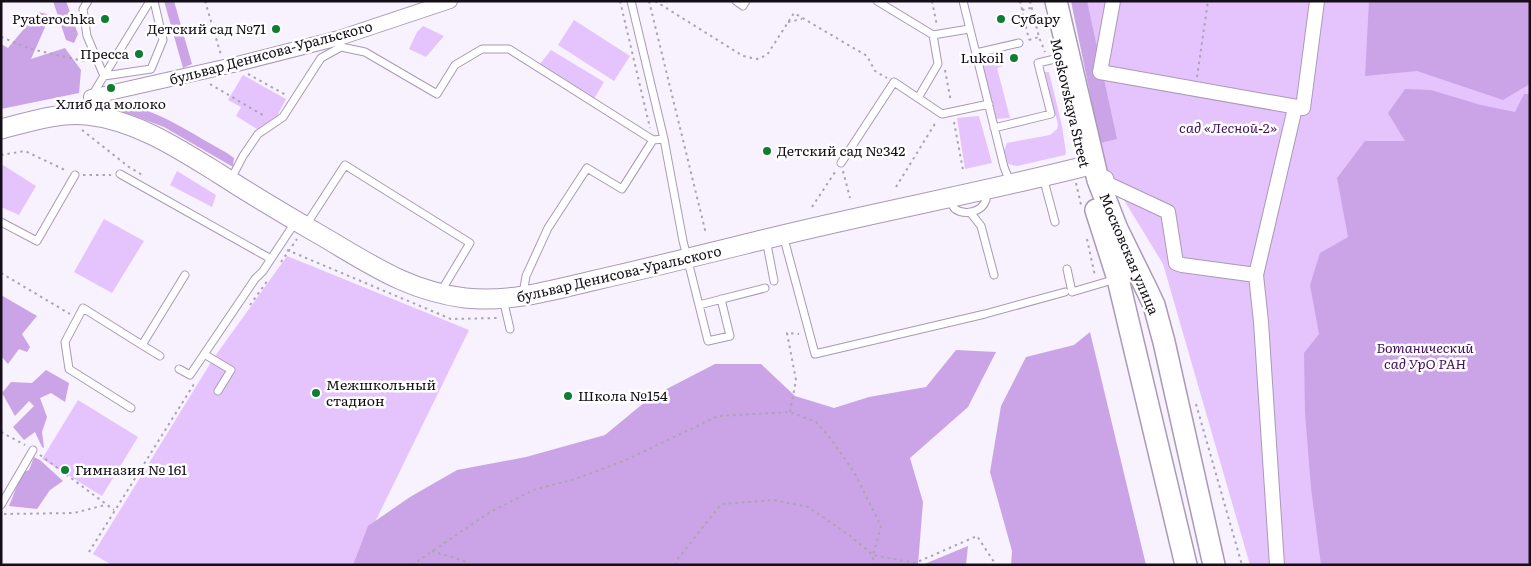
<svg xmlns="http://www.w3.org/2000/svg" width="1531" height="566" font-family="Literata,serif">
	<rect width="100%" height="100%" fill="#f8f1fe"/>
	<path fill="#e5c4fe" d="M1071,1H1530V565H1250L1163,264L1107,172Z
		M574,20L630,56L614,81L558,45Z
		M423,26L444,36L426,57L409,49L417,32Z
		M551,50L604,82L594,99L540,64Z
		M999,53L1003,66L997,68L1010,118L995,119L980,62L987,55Z
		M1045,72H1049L1062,126L1066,153L1065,155L1017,166L1008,164L1004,151L1007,143L1050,135L1057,129L1058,125Z
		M243,75L286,99L277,116L257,129L236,116L241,107L228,100Z
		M979,116L992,163L965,169L957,118Z
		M3,165L36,186L19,215L1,207V168Z
		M177,171L216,195L212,207L170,185Z
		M104,219L144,241L112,293L74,272Z
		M287,256L469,330L354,565H112L93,554L213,359Z
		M78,400L138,437L102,496L42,459Z"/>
	<path fill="#cba4e8" d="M53,1H66L78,34L74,43L66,40Z
		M164,1H174L192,64L183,68Z
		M1071,1H1087L1117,139L1100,143Z
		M1369,1H1530V84L1503,100L1417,71L1365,76Z
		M38,12L47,14L46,25L31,59L65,48L81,70L79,93L1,109V44L8,48Z
		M1405,89L1431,90L1481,105L1515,112L1524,94H1530V565H1321L1311,488L1305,413L1304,353L1319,334L1310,285L1320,253L1348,237L1337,178L1365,141H1405L1388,113Z
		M116,103C157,108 192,134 227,153L234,158L233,167L164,127L132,115L111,110Z
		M1,295L37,316L22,334L30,347L27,352L19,349L8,364L1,356Z
		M1090,332L1146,565H1011L1012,551L990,472L1001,406L1026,357L1074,345Z
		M956,350L996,352L968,407L910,458L923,502L918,565H353L368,526L410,497L457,470L526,457L605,435L651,397L715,364H761L795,396L834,408L869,397L926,387Z
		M46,370L69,383L65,402L51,393L40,398L47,417L42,432L44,448L42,447L35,432L24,440L13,427L34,406L29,401L15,416L2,393L11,382L32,383Z
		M34,457L40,460L63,481L50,490L37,509L9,506L22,473L29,470Z
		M968,546L966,565H922Z"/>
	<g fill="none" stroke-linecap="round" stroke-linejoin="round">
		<g stroke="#aa99b7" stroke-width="9">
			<path id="lane" d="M88,1L83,9L87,36L104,76L151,69L163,40L154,1
				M631,1L664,139L683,241L708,341L730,336L721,299
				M736,1L743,6L746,1
				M877,1L933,35L969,29
				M963,1L1004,167L1010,182
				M976,53L1019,43
				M918,98L938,64L933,35
				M87,115L91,97L150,1
				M994,128L1051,114L1038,63L1059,58
				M841,163L894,82L942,114L989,104
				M120,174L271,259
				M1043,177L1055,222
				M230,181L243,156L258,134L283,117L321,58L341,47L365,52L437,94L455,65L482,49H509L653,140L664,139
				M949,198C951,202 952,206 955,209C965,216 982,212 986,200C986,198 986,195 986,192
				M970,212L981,226L994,275
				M1,222L37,241L75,175
				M306,225L345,165L470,243L440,293
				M783,235L815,354L985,314L1065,292
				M766,239L774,281
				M1067,269L1072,292L1116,279
				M523,294L526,276L548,228L587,168L622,189L653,140
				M503,299L510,329
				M699,305L765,288
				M204,354L231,370L218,391
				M160,356L142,345L185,275
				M179,369L190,375L255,279L263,271L296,221
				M131,408L69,369L65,342L83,308L142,345
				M1,505L33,450"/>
		</g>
		<g stroke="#aa99b7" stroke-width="16">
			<path id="street" d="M1113,1L1100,72L1303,108L1317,1
				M91,97L233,65L339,38L450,1
				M1098,180L1106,178L1108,184L1168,212L1176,263L1182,265L1256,275
				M1277,565L1261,322L1256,275L1295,108"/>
		</g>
		<g stroke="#aa99b7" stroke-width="21">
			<path id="secondary" d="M1,129C29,122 58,112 87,115C135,120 178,148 218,173C252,195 287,216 322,236C370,264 408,291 465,298C510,303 553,290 596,280C653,267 709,253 766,239C875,212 985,192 1094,164"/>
		</g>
		<g stroke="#aa99b7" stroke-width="24">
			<path id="primary" d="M1056,1L1098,180L1117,229L1147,290L1154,305L1164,342L1214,565
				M1096,210L1118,279L1186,565"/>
		</g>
		<path stroke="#aba4b1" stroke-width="2" stroke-dasharray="2.5 4" stroke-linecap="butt" d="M205,1L221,55
			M620,1L650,128
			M649,1L706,234
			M655,1L743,56L757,59L767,55L794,13L867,56L875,71L887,78
			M932,1L937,26
			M1020,1L1029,40
			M1030,1L1039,37L1045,52
			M1022,10L1031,8
			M788,22L802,19
			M1,37L31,49L88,62
			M1029,40L1039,37
			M945,70L951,102
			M248,74L286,95
			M1197,77L1208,1
			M210,84L266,117
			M954,122L963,170
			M82,130L129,167L144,176
			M1,155L25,151L67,171
			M843,171L850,198
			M83,175H111
			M1076,183L1081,205
			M896,187L936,122
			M812,207L837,169
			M1087,239L1095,276
			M287,250L451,319L498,318
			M281,262L297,239
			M1,273L70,314
			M250,305L268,280
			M1196,404L1242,565
			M790,412L796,380L787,333L799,334
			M1,432L25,445
			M40,455L114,510
			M4,514L74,513L105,505
			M432,551L464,561L470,565
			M89,552L194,384
			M412,565L487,514L533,490L575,479L626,460L718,416L790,412L816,422L830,438L854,472L881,526L873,555V565
			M675,565L677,560L721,504L774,500L808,507L849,535L873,555L915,563L977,536L996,565"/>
		<use href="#lane" stroke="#fff" stroke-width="7"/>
		<use href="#street" stroke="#fff" stroke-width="14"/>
		<use href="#secondary" stroke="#fff" stroke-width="19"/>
		<use href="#primary" stroke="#fff" stroke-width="21"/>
	</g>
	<g fill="#0f7d32" stroke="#fff" stroke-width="2">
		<circle cx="105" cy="19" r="5"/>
		<circle cx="1001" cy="19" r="5"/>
		<circle cx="276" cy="29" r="5"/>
		<circle cx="139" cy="54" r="5"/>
		<circle cx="1014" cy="58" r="5"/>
		<circle cx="111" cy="88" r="5"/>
		<circle cx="767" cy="151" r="5"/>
		<circle cx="316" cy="393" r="5"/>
		<circle cx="568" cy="396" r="5"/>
		<circle cx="65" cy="470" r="5"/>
	</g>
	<g text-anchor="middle" stroke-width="5" stroke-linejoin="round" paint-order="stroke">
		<g font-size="14" fill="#140e19" stroke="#fff" text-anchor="start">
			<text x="95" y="24" text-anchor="end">Pyaterochka</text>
			<text x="1011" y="24">Субару</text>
			<text x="266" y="34" text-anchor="end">Детский сад №71</text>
			<text x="129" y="59" text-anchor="end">Пресса</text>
			<text x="1004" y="63" text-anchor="end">Lukoil</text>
			<text x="111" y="109" text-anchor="middle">Хлиб да молоко</text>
			<text x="777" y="156">Детский сад №342</text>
			<text x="326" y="390">Межшкольный<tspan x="326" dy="16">стадион</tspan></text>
			<text x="578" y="401">Школа №154</text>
			<text x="75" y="475">Гимназия № 161</text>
		</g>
		<g font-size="14" fill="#140e19" stroke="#fff">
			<text transform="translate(271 53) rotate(-15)" y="5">бульвар Денисова-Уральского</text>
			<text transform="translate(1070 103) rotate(77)" y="5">Moskovskaya Street</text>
			<text transform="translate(1129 254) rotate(67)" y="5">Московская улица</text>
			<text transform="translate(619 274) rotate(-13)" y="5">бульвар Денисова-Уральского</text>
		</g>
		<g font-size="14" font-style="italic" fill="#420d5e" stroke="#fff">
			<text x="1228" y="133">сад «Лесной-2»</text>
			<text x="1425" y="353">Ботанический<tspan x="1425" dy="16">сад УрО РАН</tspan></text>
		</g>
	</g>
	<rect width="1531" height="566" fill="none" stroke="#140e19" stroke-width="5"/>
</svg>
